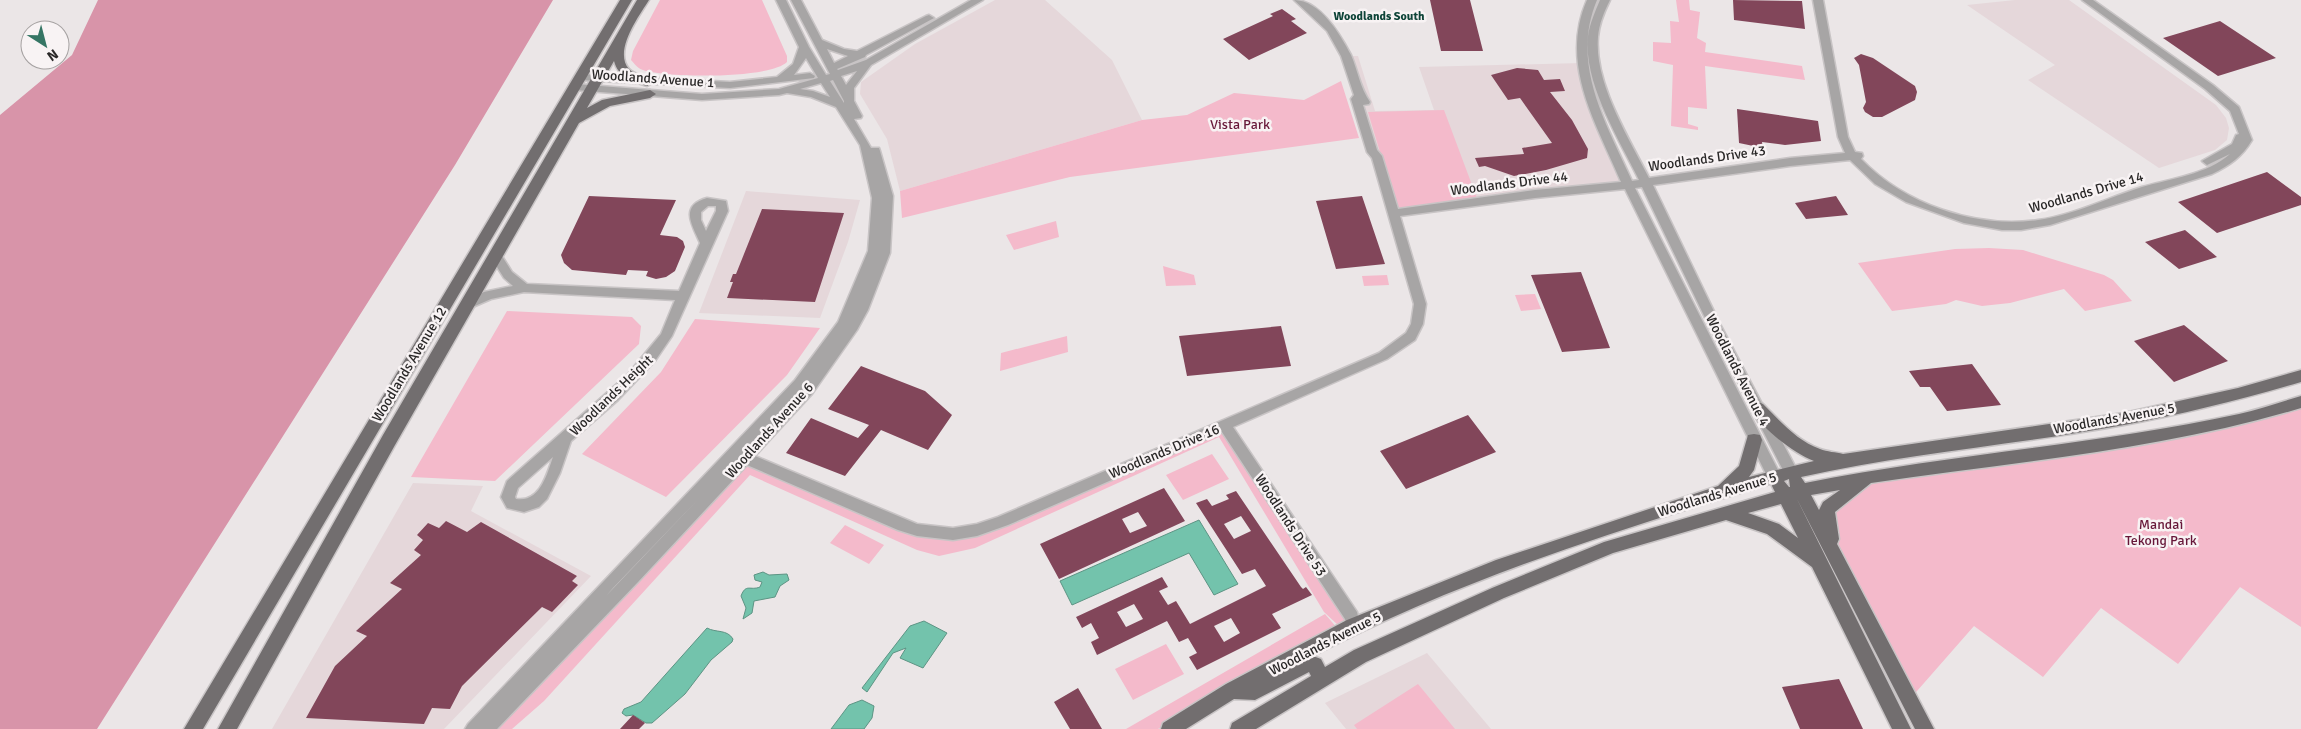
<svg xmlns="http://www.w3.org/2000/svg" width="2301" height="729" font-family="Signika,sans-serif">
	<rect width="100%" height="100%" fill="#ebe6e7"/>
	<path fill="#e5d7da" d="M995,0H1045L1112,60L1142,120L900,191L887,139L860,94L861,82L915,44Z
		M2015,0H2069L2216,105L2226,118L2229,128L2227,140L2215,150L2159,168L2028,80L2055,65L1967,5Z
		M1346,56H1358L1375,111L1434,110L1419,67L1581,63L1628,185L1395,213Z
		M746,191L860,200L848,242L820,318L699,313Z
		M413,483L483,486L471,511L591,576L444,729H272Z
		M1427,653L1491,729H1346L1325,703Z"/>
	<path fill="#f4bacb" d="M660,0H762L787,56V62C770,79 666,78 643,70C637,68 635,64 631,60L633,51Z
		M1676,0H1689L1690,10L1700,12L1697,38L1706,43L1705,52L1802,66L1805,80L1705,66L1707,109L1688,107V124L1698,127V130L1671,126L1673,65L1653,61V42L1671,43L1670,21L1679,22Z
		M1341,81L1359,138L1070,177L902,218L900,191L1142,120L1187,115L1234,93L1304,100Z
		M1444,110L1478,201L1396,212L1378,155L1380,152L1368,112Z
		M1056,221L1059,237L1014,250L1006,235Z
		M1989,248L2023,250L2104,275L2113,280L2132,301L2085,311L2064,289L2010,303L1982,306L1956,300L1946,304L1892,311L1858,263L1955,249Z
		M1163,266L1194,275L1196,285L1166,286Z
		M1387,275L1389,285L1364,286L1362,276Z
		M1535,294L1541,309L1521,311L1515,295Z
		M507,311L632,317L641,326L639,344L495,481L411,477Z
		M695,319L820,328L787,375L666,497L582,454L661,372Z
		M1067,336L1068,352L1000,371L1001,353Z
		M2301,403V627L2240,587L2178,664L2101,608L2043,677L1974,626L1910,699L1836,558L1829,507L1869,477L2140,438Z
		M1225,425L1354,620L1339,626L1324,612L1219,437L975,548L939,556L917,550L750,475L544,701L512,729H489L746,458L903,527L975,535Z
		M1212,454L1229,479L1183,500L1166,475Z
		M845,525L884,545L869,564L830,543Z
		M1325,614L1338,629L1158,729H1126Z
		M1166,644L1184,674L1133,700L1115,669Z
		M1418,684L1455,729H1357L1354,725Z"/>
	<path fill="#d894a9" d="M98,0H553L455,165L97,729H0V115L72,55Z"/>
	<path fill="#73c3ac" stroke="#5d9484" d="M1199,520L1238,584L1214,595L1189,553L1072,605L1060,581Z
		M763,572L769,575L787,574L789,580L780,586L775,597L754,601L752,613L743,619L746,608L741,596C746,583 750,591 760,587L762,582L755,580L754,575Z
		M924,621L947,633L923,668L900,658L906,648L893,653L867,692L862,688L910,626Z
		M707,628C716,633 727,629 733,639L732,642L711,660L685,694L652,723H646L633,715L626,716L622,713L624,709L641,702Z
		M862,700L874,706L872,718L864,729H831L849,705Z"/>
	<path fill="#82465a" fill-rule="evenodd" d="M1430,0H1470L1483,51H1441Z
		M1733,0L1802,1L1805,29L1734,20Z
		M1282,9L1296,19L1291,21L1307,33L1249,60L1223,39L1273,16L1270,14Z
		M2220,21L2276,58L2218,76L2163,38Z
		M1861,54L1873,58L1915,86L1917,92L1915,100L1882,117H1873L1865,112L1863,108L1866,102L1859,65L1854,58Z
		M1517,68L1538,70L1544,80L1560,79L1565,91L1550,92L1572,120L1588,149L1587,158L1546,170L1514,176L1485,166L1479,167L1475,158L1524,154L1522,148L1552,143L1520,98L1508,100L1491,75Z
		M1737,109L1818,121L1821,141L1785,145L1762,142L1763,148L1739,143Z
		M2267,172L2301,197V205L2217,233L2178,202Z
		M589,196L676,200L660,235L677,237L683,241L685,247L675,271L666,277L656,279L646,276L648,271L628,270L626,275L572,270L564,263L561,255Z
		M1362,196L1385,264L1336,269L1316,201Z
		M1836,196L1848,215L1806,219L1795,203Z
		M762,209L844,213L815,302L727,298L733,282H730L733,274H736Z
		M2185,230L2217,257L2179,269L2145,242Z
		M1581,272L1610,348L1562,352L1531,275Z
		M2184,325L2228,361L2174,382L2134,341Z
		M1281,326L1291,366L1187,376L1179,336Z
		M1972,364L2001,405L1947,411L1930,387H1920L1909,371Z
		M861,366L925,391L952,415L928,450L881,430L845,476L786,453L811,418L858,438L869,425L828,409Z
		M1468,415L1496,452L1406,489L1380,451Z
		M1164,488L1185,521L1059,579L1040,544ZM1138,512L1147,526L1130,533L1122,519Z
		M1236,491L1301,587L1303,589L1306,587L1312,595L1272,614L1281,628L1197,670L1189,657L1197,653L1188,638L1179,642L1167,621L1097,655L1091,642L1099,638L1091,623L1082,628L1076,617L1162,577L1168,587L1159,591L1168,605L1176,601L1190,624L1266,586L1255,569L1242,574L1196,503L1207,499L1212,506L1229,499L1226,495ZM1241,516L1251,531L1234,539L1224,524ZM1134,604L1143,619L1126,627L1117,612ZM1231,618L1240,633L1224,642L1214,626Z
		M446,521L467,532L481,522L577,576L572,581L578,585L552,612L542,607L462,686L450,709L432,708L424,724L306,718L335,666L367,636L356,631L402,589L390,583L421,555L414,550L423,540L417,535L428,523L439,528Z
		M1839,679L1863,729H1800L1782,687Z
		M1078,688L1102,729H1070L1054,702Z
		M633,715L645,723L639,729H620Z"/>
	<g fill="none" stroke-linecap="round" stroke-linejoin="round">
		<g stroke="#c8c4c5" stroke-width="3">
			<path id="minor" d="M776,0H786L809,47L826,75L830,74L791,0H801L822,40L844,49L857,51L926,16L929,15L934,18L866,55L865,57L837,69L838,70L866,60L971,0H983L871,65L854,88V101L862,116L861,118L854,119L871,148H879L880,151L893,196L890,253L868,310L857,330L812,394L755,456L917,524L953,528L977,524L998,517L1379,353L1406,333L1411,324L1414,304L1372,158L1367,152L1351,99L1354,95L1341,56L1327,31L1294,0C1320,0 1340,34 1351,55C1358,71 1360,88 1370,102L1369,104L1363,105L1377,150L1382,156L1398,209L1535,190L1621,182C1596,123 1559,64 1587,0H1597C1570,64 1606,123 1632,181L1639,180C1619,139 1583,83 1588,36C1590,23 1595,12 1600,0H1610C1604,12 1599,24 1598,37C1594,83 1629,138 1649,178L1790,158L1845,153L1838,137L1813,0H1823L1848,137L1855,152L1862,153L1863,156L1861,159C1904,204 1976,229 2038,220C2071,216 2110,197 2142,187C2170,179 2208,174 2230,154L2207,165L2202,161L2232,144L2236,135L2239,134L2230,111L2205,89L2082,0H2093L2213,85L2239,107L2252,140C2242,157 2230,165 2212,174L2050,225L2021,230H2002L1964,223L1906,202L1875,184L1850,160L1790,166L1653,185L1721,326L1798,472L1796,476L1791,478L1786,476L1709,326L1642,187L1635,188L1781,476L1779,480L1774,482L1769,480L1625,189L1535,198L1400,216L1426,304L1423,324L1415,340L1387,359L1233,427L1357,612L1360,626L1358,631L1353,633L1348,631L1345,619L1222,432L1008,525L977,536L953,540L917,536L898,530L747,465L638,582L497,729H465L468,724L795,380L838,322L868,251L872,198L860,145L836,107L811,97L787,93L779,95L702,100L575,90L570,87L575,84L702,94L779,89L818,78L806,58L794,75L810,73L815,76L814,78L730,88L581,80L576,77L581,74L730,82L777,77L793,64L799,47ZM827,49L848,56L834,63ZM857,71L846,85L841,76ZM833,80L844,101V103L830,81ZM821,83L830,97L813,91L800,89ZM706,491L606,596L613,588Z
				M707,198L726,201L728,211L672,336L655,361L618,400L571,441L560,473L547,499L539,507L524,512L507,508L501,497L507,481L628,374L661,334L675,300L524,292L491,299L468,309L464,308L462,305L464,302L484,292L513,286L504,278L490,256L492,253H500L512,272L527,284L679,291L700,243C692,225 679,206 707,198ZM708,206H716V211L706,231L701,220V212ZM553,457C547,474 540,503 516,499L515,497L518,488Z"/>
		</g>
		<g stroke="#c8c4c5" stroke-width="3">
			<path id="major" d="M620,0H632L203,729H184Z
				M637,0H649C639,16 613,51 629,69C635,76 647,75 653,82L647,86C633,82 618,77 614,61L587,108L602,100L650,90L656,94L650,98L610,106L579,123L395,445L237,729H218L383,435Z
				M2301,370V382C2243,399 2184,414 2124,425C2016,445 1907,453 1801,477L1805,483C1949,454 2096,445 2239,414C2260,409 2281,402 2301,396V408C2162,450 2014,462 1871,483L1835,512L1839,539L1837,544L1934,729H1915L1797,499L1911,729H1892L1812,567L1767,534L1726,520L1613,553L1504,598L1366,662L1256,729H1230L1232,723L1311,676L1309,672L1255,700L1234,699L1186,729H1161L1163,723L1226,684L1347,620L1496,560L1718,486L1739,466L1748,435L1754,434L1760,435L1762,440L1754,470L1749,477L1814,461C1793,453 1761,428 1750,408L1753,404L1758,402L1763,404C1780,421 1797,441 1820,449C1827,452 1836,452 1843,454L2124,413L2238,388ZM1789,479L1790,487H1789L1784,481ZM1773,483L1772,486L1775,492L1604,542L1492,588L1354,650L1325,667L1321,659L1313,656C1455,581 1620,529 1773,483ZM1840,490L1823,502L1819,510L1811,495ZM1781,504L1798,538L1779,524L1748,513Z"/>
		</g>
		<use href="#minor" fill="#a7a5a5" fill-rule="evenodd"/>
		<use href="#major" fill="#726e6f" fill-rule="evenodd"/>
	</g>
	<g text-anchor="middle" stroke-width="5" stroke-linejoin="round" paint-order="stroke">
		<g font-size="12" font-weight="bold" fill="#0e4438" stroke="#f8f3f4">
			<text x="1379" y="20">Woodlands South</text>
		</g>
		<g font-size="14" fill="#2a2828" stroke="#f8f3f4">
			<text transform="translate(653 78) rotate(4)" y="5">Woodlands Avenue 1</text>
			<text transform="translate(1707 158) rotate(-8)" y="5">Woodlands Drive 43</text>
			<text transform="translate(1509 183) rotate(-7)" y="5">Woodlands Drive 44</text>
			<text transform="translate(2086 192) rotate(-16)" y="5">Woodlands Drive 14</text>
			<text transform="translate(409 364) rotate(-59)" y="5">Woodlands Avenue 12</text>
			<text transform="translate(1738 370) rotate(63)" y="5">Woodlands Avenue 4</text>
			<text transform="translate(611 395) rotate(-44)" y="5">Woodlands Height</text>
			<text transform="translate(2114 418) rotate(-10)" y="5">Woodlands Avenue 5</text>
			<text transform="translate(769 430) rotate(-48)" y="5">Woodlands Avenue 6</text>
			<text transform="translate(1164 451) rotate(-23)" y="5">Woodlands Drive 16</text>
			<text transform="translate(1717 494) rotate(-17)" y="5">Woodlands Avenue 5</text>
			<text transform="translate(1291 525) rotate(57)" y="5">Woodlands Drive 53</text>
			<text transform="translate(1325 643) rotate(-27)" y="5">Woodlands Avenue 5</text>
		</g>
		<g font-size="14" fill="#671739" stroke="#f8f3f4">
			<text x="1240" y="129">Vista Park</text>
			<text x="2161" y="529">Mandai<tspan x="2161" dy="16">Tekong Park</tspan></text>
		</g>
	</g>
	<g transform="translate(45 45) rotate(144)"><circle r="24" fill="#f8f3f4" stroke="#a6a2a2"/>
	<path d="M0-4L9 19L0 12L-9 19Z" fill="#357564"/>
	<text y="-8" font-size="14" font-weight="bold" text-anchor="middle" fill="#2a2828">N</text>
	</g>
</svg>
